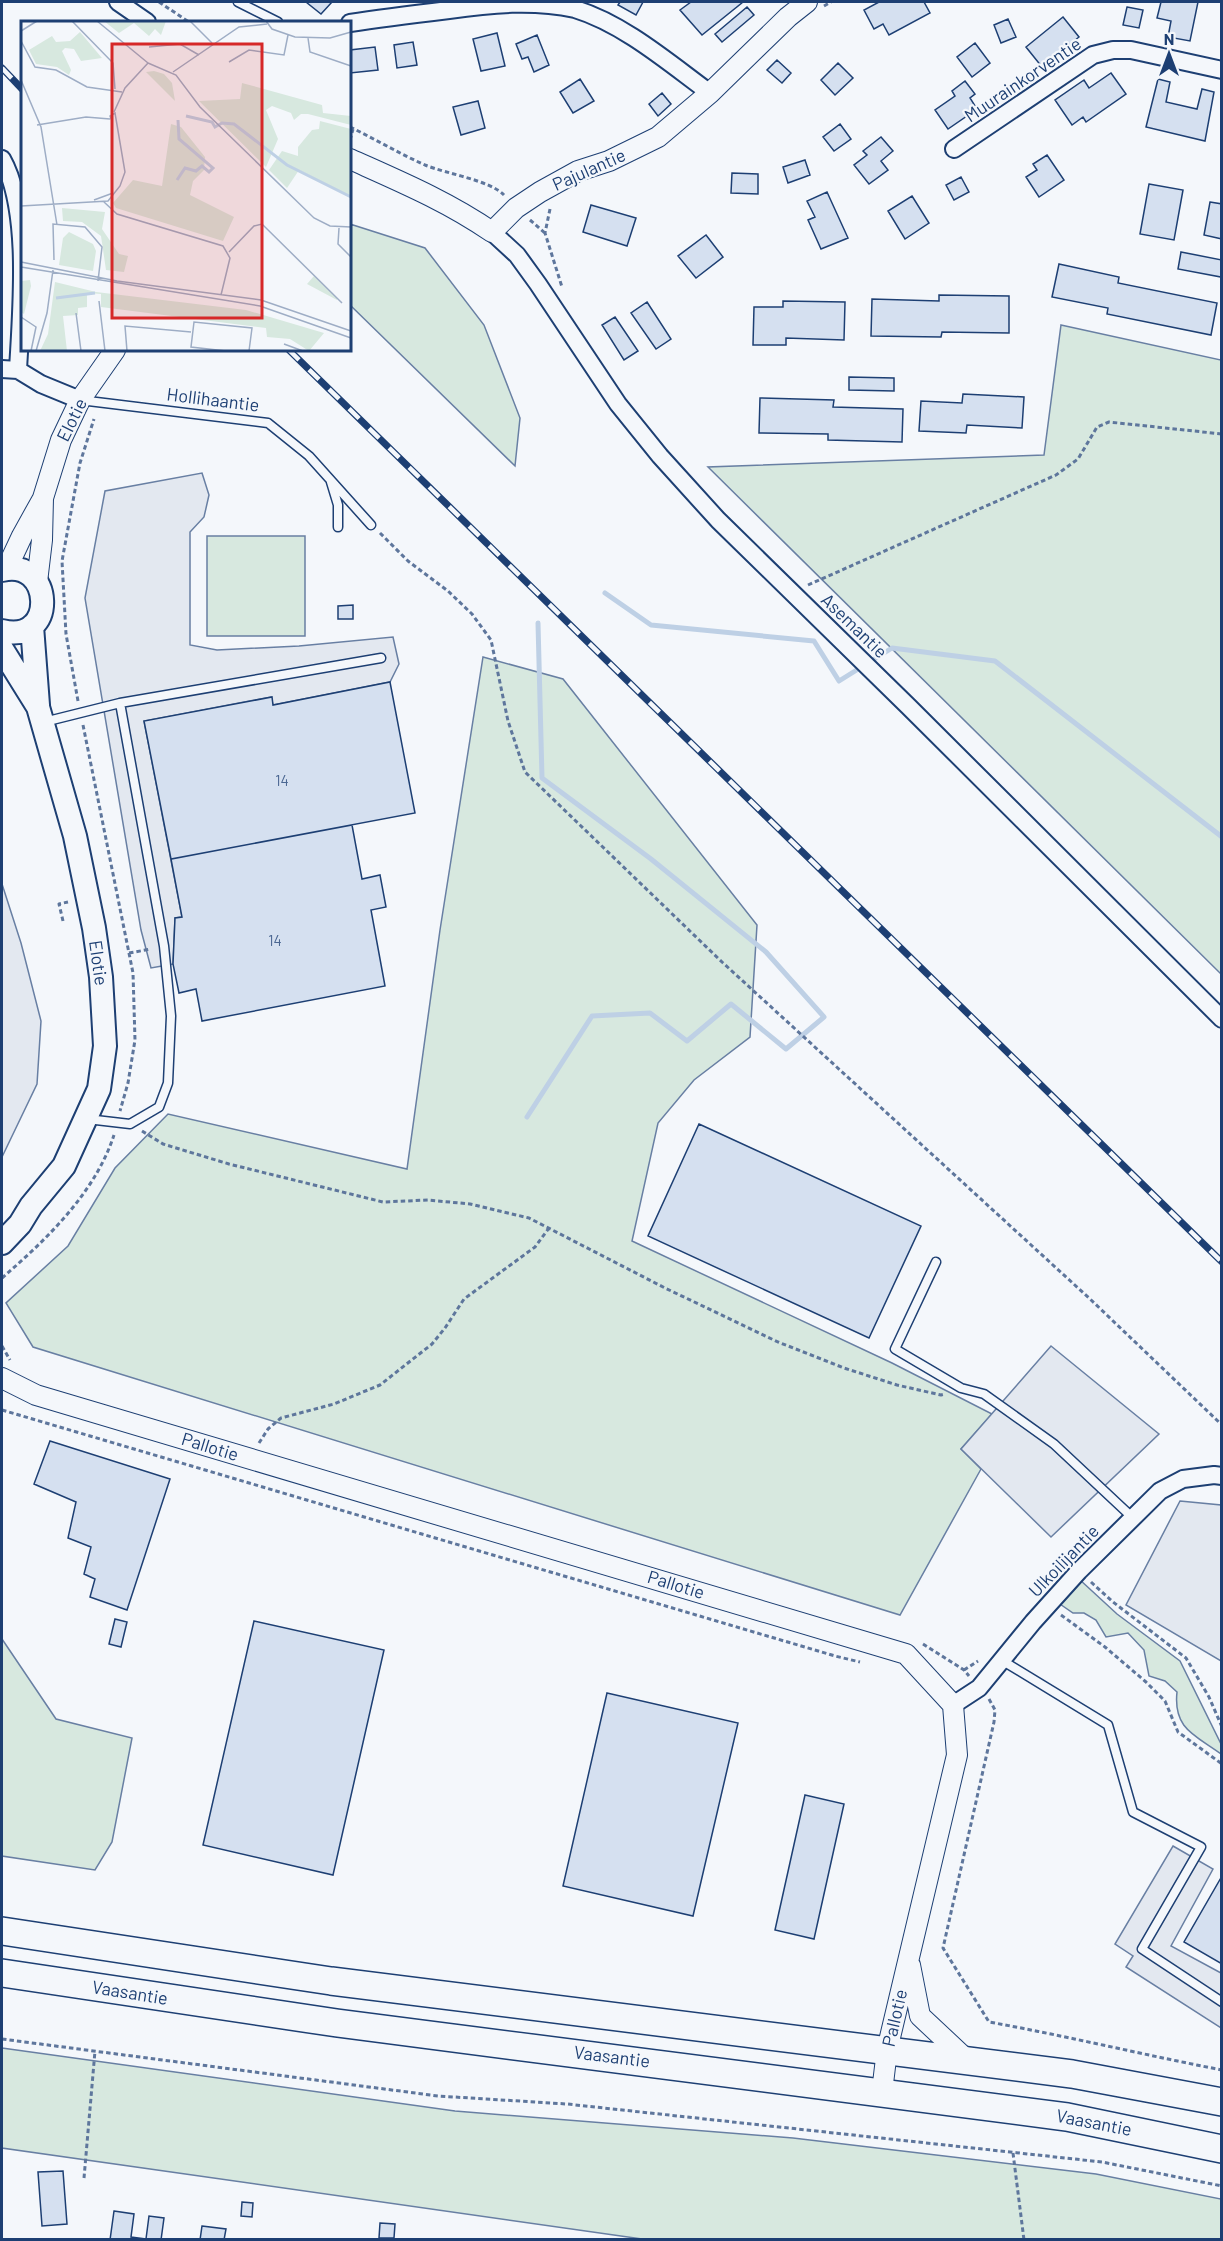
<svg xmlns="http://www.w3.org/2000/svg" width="1223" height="2241" font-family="Barlow,sans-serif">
	<rect width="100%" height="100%" fill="#f4f7fb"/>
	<path fill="#d7e8df" stroke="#687fa3" stroke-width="1.5" d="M350,224L425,248L484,325L520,418L515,466L350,305Z
		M1061,325L1221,360V974L708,467L1044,455Z
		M207,536H305V636H207Z
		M483,657L563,679L757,925L750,1037L694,1080L658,1123L632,1241L892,1363L992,1414L961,1449L981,1469L900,1615L33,1347L6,1303L68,1246L115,1168L168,1114L407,1169L440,930Z
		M1079,1579L1117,1614L1180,1661L1221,1744V1754C1195,1735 1173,1729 1177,1692L1165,1681L1149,1676L1144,1650L1128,1633L1106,1637L1096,1620L1084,1613H1073L1057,1602Z
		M2,1639L56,1719L132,1738L112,1842L95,1870L2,1856Z
		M2,2048L455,2111L793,2138L1096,2174L1221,2199V2239H642L2,2148Z"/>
	<path fill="#e3e8f0" stroke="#687fa3" stroke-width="1.5" d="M202,473L209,495L204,517L190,532V645L217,650L299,646L393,637L399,664L390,682L273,705L271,697L144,721L182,917L175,918L173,964L151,968L141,930L85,598L105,491Z
		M2,884L21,943L41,1021L37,1084L2,1157Z
		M1051,1346L1159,1434L1051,1537L961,1449Z
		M1180,1501L1221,1505V1661L1126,1605Z
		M1173,1846L1213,1869L1171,1946L1221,1973V2028L1126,1967L1133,1956L1115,1944Z"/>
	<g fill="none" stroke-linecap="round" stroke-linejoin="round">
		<path stroke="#bed0e5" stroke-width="5" d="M605,593L651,625L814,641L839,681L892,648L995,661L1222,837
			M527,1117L592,1016L650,1013L687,1041L731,1004L786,1049L824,1017L766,952L651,859L542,778L538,623"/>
	</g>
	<path fill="#d5e0f0" stroke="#1d3f73" stroke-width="1.5" d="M306,2H332L321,14Z
		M620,2H643L636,15L618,5Z
		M691,2H743L702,35L680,10Z
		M879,2H924L930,13L889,35L883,24L874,29L864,10Z
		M1161,2H1198L1190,41L1168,37L1171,21L1157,18Z
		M747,7L754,15L722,42L715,34Z
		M1127,7L1143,10L1139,28L1123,25Z
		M1063,17L1079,37L1042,67L1026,47Z
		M1008,19L1016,37L1001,43L994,25Z
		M497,33L505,66L481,71L473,39Z
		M537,35L549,65L534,72L528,57L522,59L516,44Z
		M413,42L417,65L397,68L394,45Z
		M975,43L990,63L972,77L957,57Z
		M375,47L378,70L350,73V50Z
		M777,60L791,73L782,83L767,70Z
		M838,63L853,78L835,95L821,80Z
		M1111,73L1126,94L1086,122L1083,117L1072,125L1055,100L1084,80L1089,88Z
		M580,79L594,101L573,113L560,92Z
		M1158,79L1170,82L1166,102L1197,109L1202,89L1214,92L1205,141L1146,127Z
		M965,81L975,94L970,98L977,109L948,129L935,110L955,96L952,91Z
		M662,93L671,104L658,116L649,104Z
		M478,101L485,128L461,135L453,107Z
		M840,124L851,139L834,151L823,137Z
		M881,137L893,151L881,161L888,170L869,184L854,165L867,155L863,151Z
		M1047,155L1064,180L1039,197L1026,177L1037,170L1033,164Z
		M805,160L810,175L788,183L783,167Z
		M732,173L758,174V194L731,193Z
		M961,177L969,192L954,200L946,185Z
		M1149,184L1183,190L1174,240L1140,234Z
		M827,192L848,238L821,249L808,220L815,217L807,201Z
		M912,196L929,223L905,239L888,211Z
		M1210,202L1222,204V239L1204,235Z
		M591,205L636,218L627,246L583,232Z
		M706,235L723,257L696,278L678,256Z
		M1181,252L1222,260L1221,277L1178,269Z
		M1059,264L1119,277L1118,283L1217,303L1211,335L1107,314L1108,308L1052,297Z
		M939,295L1009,296V333L942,332L941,337L871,336L872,299L939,301Z
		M783,301L845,302L844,340L786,338V345H753L754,307H783Z
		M647,302L671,339L656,349L631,313Z
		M615,317L638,351L624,360L602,325Z
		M849,377L894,378V391L849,390Z
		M963,394L1024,397L1022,428L967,425L966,433L919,431L921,401L962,403Z
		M760,398L834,400L833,407L903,409L902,442L828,440V434L759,433Z
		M353,605V619H338V606Z
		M390,682L415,813L171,859L144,721L272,697L273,705Z
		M352,825L362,879L380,875L386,907L371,910L385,986L202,1021L196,989L179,993L173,964L175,918L182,917L171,859Z
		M699,1124L921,1226L869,1338L648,1236Z
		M50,1441L170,1479L127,1610L90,1597L95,1579L84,1574L91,1547L68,1538L76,1502L34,1484Z
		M115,1619L127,1622L121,1647L109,1644Z
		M254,1621L384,1650L333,1875L203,1845Z
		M607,1693L738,1723L693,1916L563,1886Z
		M805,1795L844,1804L814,1939L775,1930Z
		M1222,1876V1964L1184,1942Z
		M63,2171L67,2224L42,2226L38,2172Z
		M242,2202L253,2203L252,2217L241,2216Z
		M114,2211L134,2214L131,2237L146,2239L149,2216L164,2218L161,2240H110Z
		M380,2223L395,2224L394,2238H379Z
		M202,2226L226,2229L224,2240H200Z"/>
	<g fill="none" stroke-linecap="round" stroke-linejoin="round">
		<g stroke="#1d3f73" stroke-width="11">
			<path id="service" d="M238,2L278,22
				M80,400L268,423L309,456L371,525
				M331,482L338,505V527
				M44,722L120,703L381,658
				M87,1119L130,1124L159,1107L168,1083L171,1016L164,946L120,703
				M936,1262L895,1349L961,1388L984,1394L1054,1444L1133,1518
				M1003,1661L1108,1725L1133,1812L1201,1847L1142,1949L1222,2002"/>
		</g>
		<g stroke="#1d3f73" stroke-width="20">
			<path id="minor" d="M118,2L147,22
				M350,23C383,18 416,14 449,10C491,4 533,0 575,9C624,24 669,63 710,93
				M954,149L1093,55L1113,50H1131L1222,70
				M2,159C31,210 21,312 18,370
				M492,232L517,255L538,284L618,404L660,456L718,520L908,706L1222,1019
				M2,369L18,370L41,384L80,400
				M953,1705L979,1688L1033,1622L1079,1571L1160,1491L1183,1479L1214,1475L1222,1476"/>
		</g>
		<g stroke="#1d3f73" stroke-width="22">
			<path id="tertiary" d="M350,159C399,181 447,201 492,232L516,208L540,192L578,171L609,161L658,137L710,93L788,17L807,2
				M7,568L22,536L42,500
				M37,582L42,540L43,498L61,440L80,400L115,350
				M2,1378L36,1395L906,1654L953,1705L957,1755L887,2050L882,2092
				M910,1965L920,2016L968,2061"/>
		</g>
		<g stroke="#1d3f73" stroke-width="26">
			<path id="secondary" d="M2,570C53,557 58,645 2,631
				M32,626L38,705
				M2,649L38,707L75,836L94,928L101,977L105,1046L99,1089L64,1166L31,1206L20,1224L2,1243"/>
		</g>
		<g stroke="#1d3f73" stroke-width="30">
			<path id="trunk" d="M2,1931L331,1981L1072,2074L1222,2102
				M2,1973L337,2023L1067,2117L1222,2149"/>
		</g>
		<path stroke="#5e769c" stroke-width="3" stroke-dasharray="4.5 3" stroke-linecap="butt" d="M159,2L189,22
			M824,6L831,2
			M350,127C375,139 400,154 425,165C447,174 489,180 504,195
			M350,140L353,129
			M550,209L545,233L562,287
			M530,220L545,233
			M380,533L408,561L448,591L472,614L491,640L508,721L525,772L722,962L1089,1298L1222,1425
			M808,585L1056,475L1078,459L1097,427L1109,422L1222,434
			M78,701L66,634L62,561L80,463L94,419
			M83,725L133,973L135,1040L128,1083L120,1111
			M63,921L59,904L68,902
			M129,953L151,949
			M142,1131L163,1144L229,1164L383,1202L428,1200L470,1204L529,1218L665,1288L778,1342L844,1368L897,1385L941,1395L945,1394
			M2,1278C47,1239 95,1193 114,1135
			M2,1346L10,1360
			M2,1410L835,1656L860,1662
			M259,1443L268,1429L281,1418L334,1404L380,1385L432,1344L445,1328L464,1299L535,1247L549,1228
			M1091,1582L1113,1602L1186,1658L1209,1697L1222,1727
			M1061,1615L1105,1647L1146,1682L1165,1701L1178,1732L1222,1764
			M923,1644L964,1670L969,1676
			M964,1670L978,1661
			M989,1699L995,1710L994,1722L943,1948L989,2022C1067,2036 1144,2055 1222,2070
			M2,2039L438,2096L567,2104L1102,2162L1222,2186
			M1013,2153L1024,2240
			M84,2178L95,2051"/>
		<use href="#service" stroke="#f4f7fb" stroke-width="8"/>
		<use href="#minor" stroke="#f4f7fb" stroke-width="16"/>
		<use href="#tertiary" stroke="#f4f7fb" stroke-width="20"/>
		<use href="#secondary" stroke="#f4f7fb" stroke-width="22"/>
		<use href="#trunk" stroke="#f4f7fb" stroke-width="27"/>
		<g stroke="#1d3f73" stroke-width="7">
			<path id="rail" d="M2,68L22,89
				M289,350L1222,1262"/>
		</g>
		<use href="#rail" stroke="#f4f7fb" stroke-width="4.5" stroke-dasharray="14" stroke-linecap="butt"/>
	</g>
	<g text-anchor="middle" stroke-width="4.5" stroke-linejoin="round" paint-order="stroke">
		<g font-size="15" fill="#4b6792">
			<text x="282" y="786">14</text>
			<text x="275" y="946">14</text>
		</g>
		<g font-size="18" fill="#1d3f73" stroke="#f4f7fb">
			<text transform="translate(1023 80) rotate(-34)" y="6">Muurainkorventie</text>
			<text transform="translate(589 170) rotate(-24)" y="6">Pajulantie</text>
			<text transform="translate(213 400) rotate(7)" y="6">Hollihaantie</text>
			<text transform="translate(72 420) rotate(-64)" y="6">Elotie</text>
			<text transform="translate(854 626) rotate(44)" y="6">Asemantie</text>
			<text transform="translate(98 963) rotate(82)" y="6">Elotie</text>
			<text transform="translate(210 1447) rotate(17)" y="6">Pallotie</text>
			<text transform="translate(1064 1561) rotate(-46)" y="6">Ulkoilijantie</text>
			<text transform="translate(676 1585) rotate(17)" y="6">Pallotie</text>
			<text transform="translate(130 1993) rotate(9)" y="6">Vaasantie</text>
			<text transform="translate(895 2018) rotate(-77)" y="6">Pallotie</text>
			<text transform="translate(612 2057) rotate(7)" y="6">Vaasantie</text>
			<text transform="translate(1094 2123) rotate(11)" y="6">Vaasantie</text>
		</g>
	</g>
	<g transform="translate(21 21)">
		<rect width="330" height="330" fill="#f4f7fb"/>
		<path d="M83,0H145L140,14L134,8L128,15L113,2L98,12ZM59,11L81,37L60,40L53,28L44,27L41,30L50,49L48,54L36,46L15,43L8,29L31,15L35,21L49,20ZM133,50L143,53L151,62L154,80L125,51ZM221,62L301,84L302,92L330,95V104L287,93H280L273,99L270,92L251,85L245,89L257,118L245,146L178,80L219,78ZM299,100L330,108V176L278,149L266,167L248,149L261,130L277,135V126L291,109L298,108ZM150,103L160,106L184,136L183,149L172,160L169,174L213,196L202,220L95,187L92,182L112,159L141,165ZM41,187L84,191L81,208L98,233L107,235L103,251L85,249L80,215L61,201L42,200ZM48,211L72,223L75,230L72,250L38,244L42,217ZM293,255L316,277V279L286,263ZM9,259L10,265L3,293L0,291V260ZM34,261L75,271L225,289L303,312L288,330L269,318L246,316L245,307L80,286V273L66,272V286L57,287V294L42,295L46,330H19L27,313Z" fill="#d7e8df"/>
		<path fill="none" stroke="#bed0e5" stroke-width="3" d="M165,95L191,101L194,106L201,102L213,103L266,144L330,176M156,159L164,147L175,150L181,145L188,151L192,147L158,118L157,99M35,277L74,272"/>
		<path fill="none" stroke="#9eadc5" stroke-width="1.5" d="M51,0L92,42L94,68M76,0L127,42M169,0L191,22M245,0L251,8L274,16L309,17L330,11M0,10L16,0M287,17L289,31L330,45M0,20L14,46L35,49L66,66L101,71M128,26L159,23L178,34M208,41L228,29L263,34L267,14M127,42L155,54L179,86L293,197L309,205L330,206M152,51L218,6L246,3M0,59L20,106L36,204M93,91L104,67L127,42M16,104L65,96L89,98M73,179L92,172M83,181L96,193L202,225L209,237L200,274M0,185L87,180L99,165L104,151L94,92L89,95L91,100M318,207L317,223L330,236M208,231L233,205L241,203L321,282M33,239L32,203L64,206L81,226L77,260M0,241L96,260L240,279L330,310M0,246L239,285L330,317M78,280L84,330M55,292L60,330M0,296L15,306L10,330M263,323L282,330M15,330L26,292L32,249M106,330L104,305L170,311M205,330L170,326L173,301L231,307L228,330"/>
		<path fill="#d62828" fill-opacity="0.15" stroke="#d62828" stroke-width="3" d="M91,23H241V297H91Z"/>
		<rect width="330" height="330" fill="none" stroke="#1d3f73" stroke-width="3"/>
	</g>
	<rect width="1223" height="2241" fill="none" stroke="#1d3f73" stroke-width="6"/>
	<g transform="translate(1169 54)" stroke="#f4f7fb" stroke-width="4.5" paint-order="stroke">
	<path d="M0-4.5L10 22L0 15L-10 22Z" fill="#1d3f73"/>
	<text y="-9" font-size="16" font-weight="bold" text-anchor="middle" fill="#1d3f73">N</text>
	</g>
</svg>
